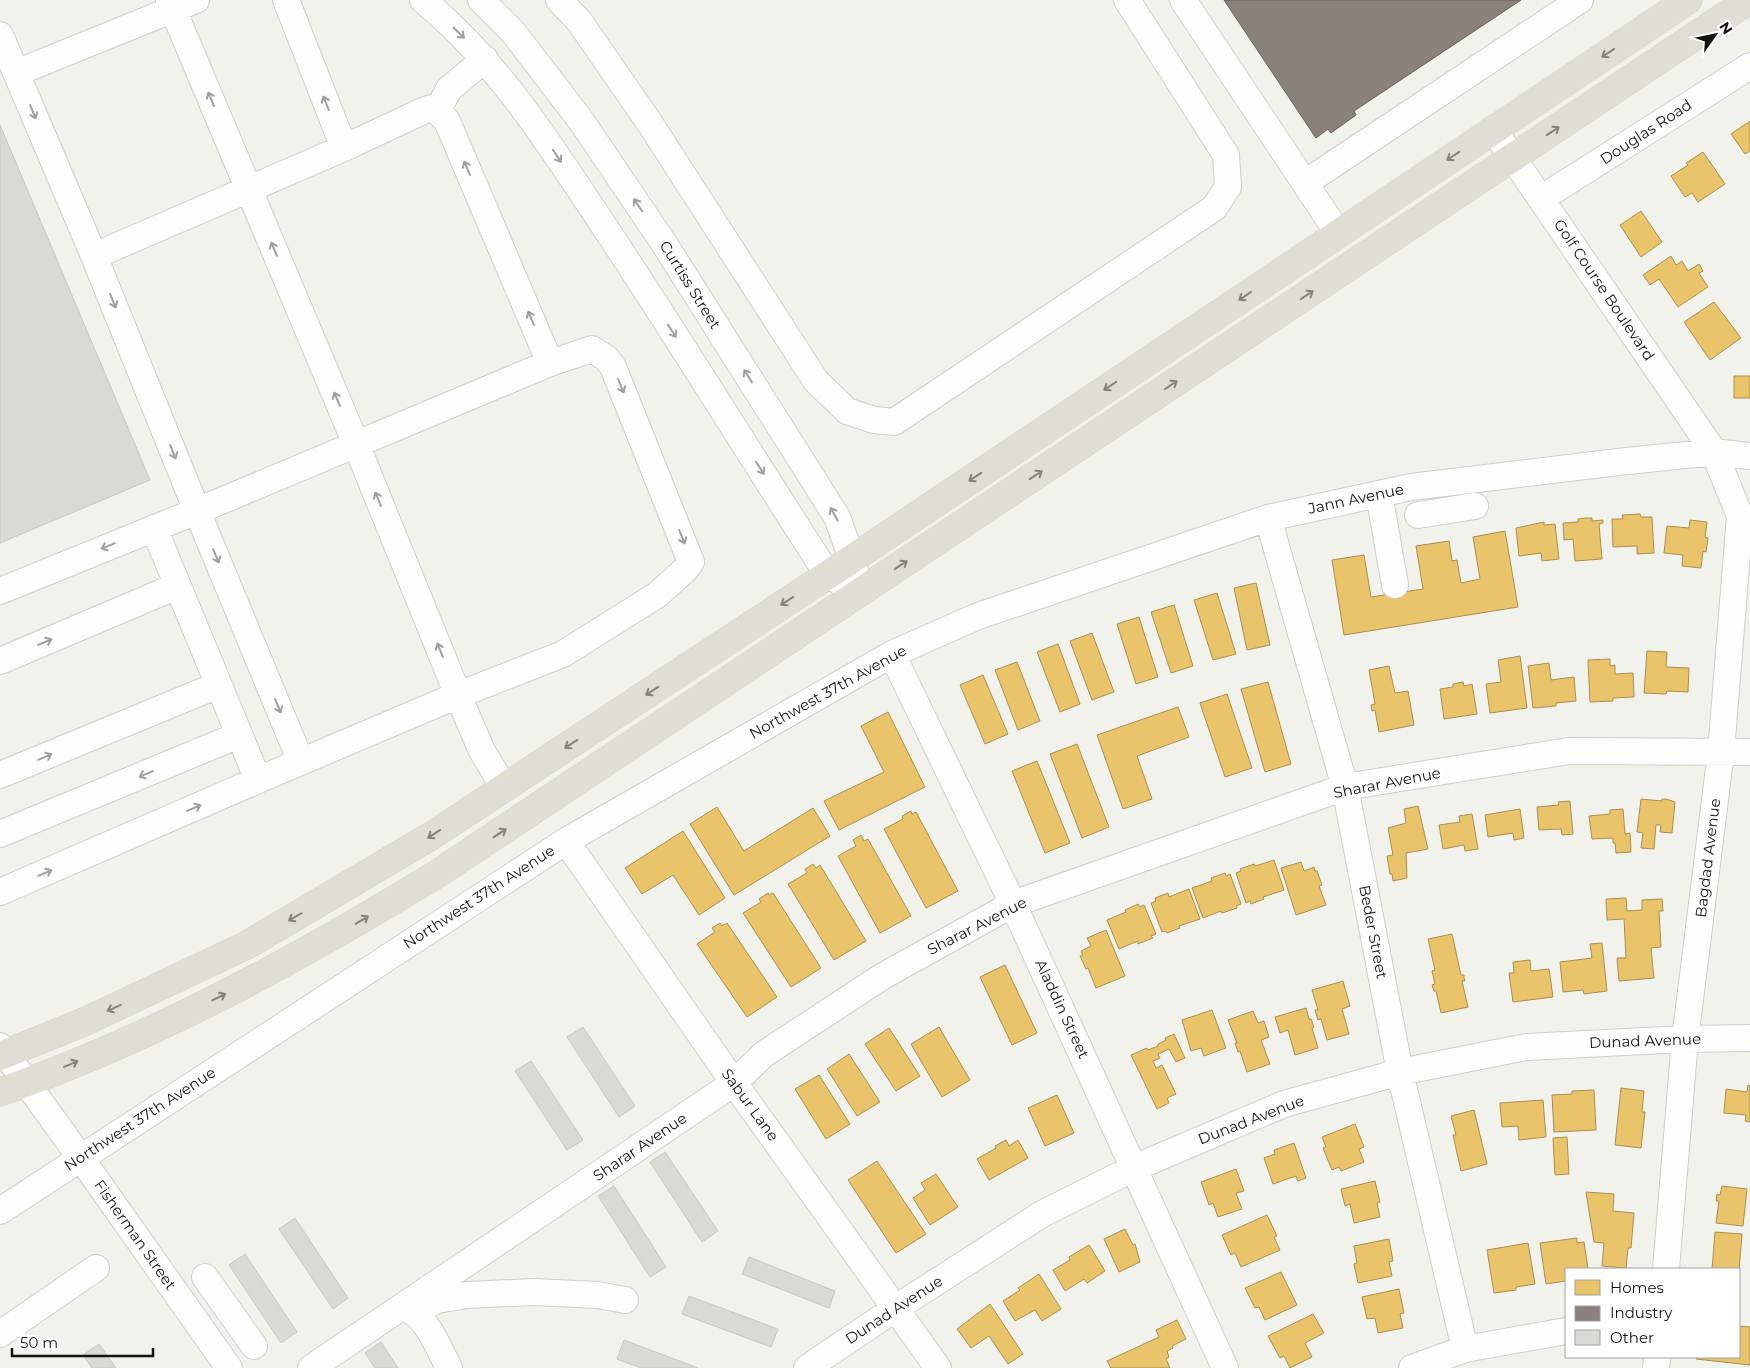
<svg xmlns="http://www.w3.org/2000/svg" width="1750" height="1368" font-family="Montserrat,sans-serif">
	<rect width="100%" height="100%" fill="#f2f2ed"/>
	<path fill="#e9c46a" stroke="#a98f4f" d="M1750,121V151L1745,154L1731,134Z
		M1703,152L1725,184L1698,202L1692,193L1685,197L1671,176L1688,165L1686,163Z
		M1641,211L1662,242L1641,257L1620,225Z
		M1671,256L1676,265L1682,261L1688,271L1699,264L1703,271L1699,273L1708,287L1678,307L1659,279L1650,285L1643,275Z
		M1714,302L1741,338L1710,360L1684,322Z
		M1734,376H1750V398H1734Z
		M1640,514L1641,517H1652L1654,553L1637,554V546L1613,547L1612,519H1623L1622,515Z
		M1585,518H1592V521L1603,520V523L1599,524L1602,559L1575,561L1573,539L1564,540L1563,523L1578,522V519Z
		M1690,520L1707,522L1705,537L1708,538L1706,552L1703,551L1701,568L1682,566L1683,555L1664,553L1667,526L1689,528Z
		M1544,522V525L1555,524L1559,559L1542,561L1541,553L1519,556L1516,528Z
		M1505,531L1518,607L1344,635L1332,560L1364,555L1371,597L1423,589L1416,546L1449,541L1452,561L1457,560L1461,583L1480,579L1473,537Z
		M1256,583L1270,645L1247,650L1234,588Z
		M1217,593L1236,654L1213,660L1194,600Z
		M1174,605L1193,666L1171,673L1151,612Z
		M1139,617L1158,677L1136,684L1117,624Z
		M1092,633L1114,692L1092,700L1070,641Z
		M1058,644L1080,704L1060,712L1037,652Z
		M1647,651L1667,652L1666,667L1689,668L1688,692L1667,691L1666,694L1644,693Z
		M1520,656L1527,708L1490,713L1486,684L1501,682L1498,660Z
		M1610,659V666L1615,665V674L1633,673L1634,697L1613,698V701L1590,702L1588,660Z
		M1017,662L1040,721L1018,730L995,670Z
		M1549,663L1551,680L1574,677L1576,701L1556,703V706L1533,708L1528,666Z
		M1389,666L1395,693L1408,691L1414,725L1379,732L1375,710L1372,711L1371,705L1375,704L1369,670Z
		M983,675L1008,734L985,744L960,685Z
		M1268,682L1291,764L1265,772L1241,689Z
		M1463,682L1464,686L1472,684L1477,714L1444,719L1440,689L1453,687V684Z
		M1227,694L1252,768L1225,777L1200,703Z
		M1178,707L1189,737L1137,756L1152,799L1123,809L1097,735Z
		M888,712L925,787L839,830L824,801L884,772L861,726Z
		M1077,744L1109,827L1082,838L1050,754Z
		M1037,761L1070,843L1045,853L1012,771Z
		M1641,799L1662,801V799H1666L1675,802L1672,833L1660,832L1661,825H1656L1654,849L1641,848L1643,833L1637,832Z
		M1570,801L1573,834L1562,835L1561,829L1539,830L1537,807L1559,805L1558,802Z
		M1418,806L1428,849L1406,853L1407,878L1393,881L1392,874H1390L1387,856L1393,855L1388,828L1406,823L1404,809Z
		M717,807L744,851L813,808L830,836L734,895L690,824Z
		M1520,809L1524,838L1514,840L1513,833L1488,837L1485,815Z
		M1623,809L1625,834L1630,833L1631,852L1616,853L1615,843H1613V838L1592,839L1589,816L1610,814V810Z
		M911,811L912,814L916,812L958,891L926,908L884,829L903,819L902,816Z
		M1472,814L1478,849L1465,851L1464,845L1443,849L1439,825L1460,822L1459,816Z
		M683,831L725,898L699,915L673,875L642,894L625,868Z
		M861,835L864,841L868,839L911,916L880,933L838,856L856,846L853,840Z
		M1274,860L1284,890L1263,897L1264,899L1251,904L1250,901L1246,903L1236,873L1241,871L1240,869L1254,864L1255,866Z
		M1301,862L1304,871L1314,867L1315,871H1317L1322,885L1319,886L1326,905L1296,915L1281,868Z
		M813,864L816,868L820,865L866,941L834,960L788,884L807,873L805,869Z
		M1225,873L1226,876L1230,874L1241,904L1236,906L1237,908L1222,913L1221,911L1203,918L1192,888L1212,881L1211,878Z
		M1189,889L1200,919L1179,926L1180,928L1167,933L1166,931L1162,932L1151,903L1156,901L1155,898L1168,893L1169,897Z
		M768,893L769,895L773,893L821,968L791,987L743,913L761,902L759,899Z
		M1626,898L1627,911L1642,910V900L1662,899L1663,911H1659L1661,947L1651,948L1654,978L1619,981L1617,958H1626L1624,919L1607,920L1606,899Z
		M1138,904L1140,907L1144,905L1156,934L1151,936L1153,938L1138,944V941L1119,949L1107,920L1126,912L1125,910Z
		M720,923L722,926L727,923L777,997L747,1017L697,944L715,932L712,928Z
		M1106,930L1125,976L1096,988L1088,968L1086,969L1080,956L1083,955L1081,951L1091,946L1087,938Z
		M1452,934L1461,975H1464V978L1465,981H1462L1468,1007L1441,1013L1436,991H1434L1432,985L1435,984L1432,971L1435,970L1428,939Z
		M1602,943L1607,991L1584,994L1583,990L1563,992L1560,962L1592,958L1590,944Z
		M1530,960L1531,971L1549,969L1553,997L1513,1002L1509,973H1514L1513,962Z
		M1005,965L1037,1033L1012,1045L980,977Z
		M1343,981L1350,1006L1342,1009L1349,1034L1327,1040L1321,1019L1318,1020L1315,1010H1318L1312,990Z
		M1306,1008L1309,1019H1311L1314,1027L1312,1028L1318,1048L1295,1055L1288,1030L1280,1033L1275,1017Z
		M1212,1010L1226,1048L1204,1056L1201,1048L1191,1051L1182,1020Z
		M1253,1011L1258,1023L1264,1021L1269,1037L1261,1040L1270,1064L1247,1072L1240,1051L1238,1052L1235,1043H1237L1228,1020Z
		M939,1027L970,1080L942,1097L911,1044Z
		M889,1028L920,1076L896,1091L865,1044Z
		M1174,1034L1185,1058L1176,1062L1169,1049L1158,1054L1160,1058L1153,1061L1156,1068L1162,1065L1176,1094L1167,1098L1169,1103L1157,1109L1131,1055L1147,1048L1148,1050L1158,1046V1044L1166,1040L1165,1038Z
		M849,1054L880,1102L857,1116L827,1069Z
		M819,1075L850,1124L826,1139L795,1089Z
		M1748,1085L1750,1086V1122L1745,1121L1746,1115L1724,1113L1726,1089L1747,1092Z
		M1621,1088L1644,1091L1642,1112H1645L1641,1148L1615,1145Z
		M1594,1090L1596,1130L1554,1132L1552,1095L1572,1094V1091Z
		M1057,1095L1074,1133L1045,1146L1028,1108Z
		M1543,1100L1546,1137L1519,1140L1518,1126L1502,1127L1500,1103Z
		M1474,1110L1487,1164L1461,1171L1453,1135H1456L1451,1116Z
		M1355,1124L1364,1147L1359,1149L1364,1162L1341,1171L1339,1167L1332,1170L1323,1148L1326,1147L1322,1137Z
		M1567,1137L1569,1174L1555,1175L1553,1138Z
		M1006,1140L1009,1146L1018,1140L1028,1158L989,1180L977,1159L996,1148L995,1146Z
		M1294,1143L1306,1178L1298,1181L1296,1176L1273,1184L1264,1158L1275,1154L1274,1150Z
		M877,1161L926,1234L896,1253L848,1180Z
		M1236,1169L1244,1191L1236,1193L1242,1209L1218,1217L1213,1203L1209,1205L1201,1182Z
		M936,1174L958,1207L930,1225L913,1198L925,1190L921,1183Z
		M1375,1181L1380,1202L1377,1203L1380,1217L1354,1223L1350,1204L1345,1206L1341,1189Z
		M1722,1186L1747,1189L1743,1226L1716,1223L1719,1201H1716L1717,1194L1720,1195Z
		M1586,1192L1614,1194L1613,1211L1634,1213L1631,1248H1628L1626,1268L1602,1266L1604,1243L1594,1242Z
		M1267,1215L1277,1236L1274,1237L1280,1250L1241,1267L1235,1253L1231,1255L1222,1235Z
		M1125,1229L1133,1245L1135,1244L1140,1262L1119,1272L1104,1239Z
		M1715,1232L1742,1234L1739,1271V1269H1712Z
		M1577,1238V1243L1584,1242L1588,1269H1566V1281L1546,1284L1540,1243Z
		M1389,1239L1393,1261L1389,1262L1392,1276L1358,1283L1354,1264L1357,1263L1354,1246Z
		M1528,1243L1535,1284L1516,1287V1290L1494,1293L1487,1250Z
		M1089,1245L1105,1271L1087,1283L1084,1279L1065,1291L1053,1270L1070,1260L1069,1257Z
		M1281,1272L1297,1305L1265,1320L1259,1307L1255,1308L1245,1288Z
		M1039,1274L1061,1309L1042,1321L1035,1310L1015,1321L1003,1301L1020,1290L1018,1288Z
		M1399,1289L1404,1313L1400,1314L1403,1328L1378,1333L1375,1318L1367,1319L1362,1297Z
		M990,1304L1023,1354L1008,1364L989,1336L971,1348L957,1329Z
		M1313,1314L1324,1333L1305,1343L1312,1357L1290,1368L1284,1356L1280,1358L1268,1336Z
		M1177,1320L1186,1339L1172,1346L1173,1348L1167,1351L1169,1357L1166,1359L1170,1368H1111L1107,1361L1159,1337L1156,1330Z
		M1739,1326L1750,1327V1365L1696,1359L1697,1357H1739Z"/>
	<path fill="#8a817c" stroke="#66605b" d="M1224,0H1521L1354,111L1356,115L1331,133L1328,129L1316,138Z"/>
	<path fill="#dadad5" stroke="#c6c6c2" d="M0,125L150,480L0,543Z
		M583,1027L635,1106L619,1117L567,1037Z
		M531,1061L583,1140L567,1150L515,1071Z
		M665,1152L718,1231L702,1242L650,1162Z
		M614,1186L666,1267L650,1277L598,1196Z
		M295,1218L348,1298L333,1309L279,1229Z
		M245,1254L297,1332L281,1343L229,1265Z
		M749,1257L835,1291L829,1308L742,1274Z
		M689,1296L778,1329L771,1347L682,1314Z
		M624,1340L698,1368H641L617,1359Z
		M381,1342L398,1368H375L365,1353Z
		M99,1344L116,1368H92L83,1355Z"/>
	<g fill="none" stroke-linecap="round" stroke-linejoin="round">
		<g stroke="#cecec9" stroke-width="28">
			<path id="minor" d="M286,0L344,148
				M423,0C503,67 551,147 608,232C683,345 754,461 828,575L860,593
				M481,0L513,32L582,122L665,245L837,517L852,559L857,579
				M559,0L579,21L649,122L816,381L847,411L874,420L894,422L1214,208L1228,187L1226,155L1127,0
				M1183,0L1338,233
				M0,35L94,256L197,511L301,762
				M16,73L196,0
				M437,111L449,89L485,59
				M1493,129L1714,452L1740,516L1721,752L1685,1039L1666,1269
				M1305,183L1580,0
				M1542,198L1750,66
				M94,256L344,148L425,110L431,108L437,111L447,121L550,363
				M1379,494L1395,585
				M1418,515L1475,506
				M1268,518L1345,787L1400,1072L1465,1349
				M154,528L258,780L458,695L356,444L169,0
				M0,591L197,511L550,363L592,349L606,358L613,367L691,562L686,569L657,595L563,654L458,695L481,749L504,788
				M892,654L1013,904L1225,1368
				M0,661L177,586
				M0,775L218,685
				M0,834L239,735
				M566,841L734,1083L938,1368
				M0,892L258,780
				M0,1046L80,1157L229,1368
				M0,1211L566,841L892,654L978,616L1268,518L1411,487L1618,462L1714,452L1750,456
				M205,1277L254,1346
				M404,1306C429,1320 436,1343 449,1368
				M415,1311L437,1300L467,1295L534,1292L598,1295L625,1300
				M0,1334L96,1268
				M311,1368L734,1083L764,1054L883,976L1013,904L1345,787L1569,751L1750,752
				M807,1368L896,1308L1042,1214L1134,1168L1284,1104L1400,1072L1526,1047L1685,1039L1750,1038
				M1412,1368L1465,1349L1566,1331
				M1656,1368L1657,1357"/>
		</g>
		<g stroke="#d0d0cd" stroke-width="29">
			<path id="major" d="M0,1056L86,1021L247,945L431,836L852,559L1688,0
				M0,1092C154,1038 298,959 437,874L1749,0"/>
		</g>
		<use href="#minor" stroke="#fdfdfc" stroke-width="26"/>
		<use href="#major" stroke="#dfded4" stroke-width="28"/>
	</g>
	<defs><path id="oneway-shaft" d="M-6 0H5M1.5-3L5.5 0L1.5 3" fill="none" stroke-width="1.6" stroke-linecap="round" stroke-linejoin="round" transform="scale(1.25)"/></defs>
	<g stroke="#9f9f9d">
		<use href="#oneway-shaft" transform="translate(459 33) rotate(44)"/>
		<use href="#oneway-shaft" transform="translate(211 99) rotate(-113)"/>
		<use href="#oneway-shaft" transform="translate(326 103) rotate(-112)"/>
		<use href="#oneway-shaft" transform="translate(33 112) rotate(67)"/>
		<use href="#oneway-shaft" transform="translate(557 156) rotate(56)"/>
		<use href="#oneway-shaft" transform="translate(467 168) rotate(-113)"/>
		<use href="#oneway-shaft" transform="translate(638 205) rotate(-124)"/>
		<use href="#oneway-shaft" transform="translate(274 249) rotate(-113)"/>
		<use href="#oneway-shaft" transform="translate(113 301) rotate(68)"/>
		<use href="#oneway-shaft" transform="translate(531 318) rotate(-113)"/>
		<use href="#oneway-shaft" transform="translate(672 331) rotate(57)"/>
		<use href="#oneway-shaft" transform="translate(748 376) rotate(-122)"/>
		<use href="#oneway-shaft" transform="translate(621 386) rotate(68)"/>
		<use href="#oneway-shaft" transform="translate(337 399) rotate(-113)"/>
		<use href="#oneway-shaft" transform="translate(173 452) rotate(68)"/>
		<use href="#oneway-shaft" transform="translate(760 468) rotate(57)"/>
		<use href="#oneway-shaft" transform="translate(378 499) rotate(-112)"/>
		<use href="#oneway-shaft" transform="translate(834 514) rotate(-119)"/>
		<use href="#oneway-shaft" transform="translate(682 537) rotate(68)"/>
		<use href="#oneway-shaft" transform="translate(108 546) rotate(158)"/>
		<use href="#oneway-shaft" transform="translate(216 556) rotate(67)"/>
		<use href="#oneway-shaft" transform="translate(45 642) rotate(-23)"/>
		<use href="#oneway-shaft" transform="translate(440 650) rotate(-112)"/>
		<use href="#oneway-shaft" transform="translate(278 706) rotate(67)"/>
		<use href="#oneway-shaft" transform="translate(45 757) rotate(-23)"/>
		<use href="#oneway-shaft" transform="translate(146 774) rotate(157)"/>
		<use href="#oneway-shaft" transform="translate(194 808) rotate(-23)"/>
		<use href="#oneway-shaft" transform="translate(45 873) rotate(-23)"/>
	</g>
	<g stroke="#83837b">
		<use href="#oneway-shaft" transform="translate(1608 53) rotate(146)"/>
		<use href="#oneway-shaft" transform="translate(1553 131) rotate(-34)"/>
		<use href="#oneway-shaft" transform="translate(1453 156) rotate(146)"/>
		<use href="#oneway-shaft" transform="translate(1307 295) rotate(-34)"/>
		<use href="#oneway-shaft" transform="translate(1245 296) rotate(146)"/>
		<use href="#oneway-shaft" transform="translate(1171 385) rotate(-34)"/>
		<use href="#oneway-shaft" transform="translate(1110 386) rotate(146)"/>
		<use href="#oneway-shaft" transform="translate(1036 475) rotate(-34)"/>
		<use href="#oneway-shaft" transform="translate(975 477) rotate(146)"/>
		<use href="#oneway-shaft" transform="translate(901 565) rotate(-34)"/>
		<use href="#oneway-shaft" transform="translate(787 601) rotate(147)"/>
		<use href="#oneway-shaft" transform="translate(652 691) rotate(147)"/>
		<use href="#oneway-shaft" transform="translate(571 744) rotate(147)"/>
		<use href="#oneway-shaft" transform="translate(500 833) rotate(-33)"/>
		<use href="#oneway-shaft" transform="translate(434 834) rotate(147)"/>
		<use href="#oneway-shaft" transform="translate(295 917) rotate(150)"/>
		<use href="#oneway-shaft" transform="translate(362 920) rotate(-31)"/>
		<use href="#oneway-shaft" transform="translate(219 997) rotate(-26)"/>
		<use href="#oneway-shaft" transform="translate(114 1008) rotate(156)"/>
		<use href="#oneway-shaft" transform="translate(71 1064) rotate(-23)"/>
	</g>
	<g text-anchor="middle" stroke-width="5" stroke-linejoin="round" paint-order="stroke">
		<g font-size="15" fill="#13130f" stroke="#fff">
			<text transform="translate(1646 132) rotate(-33)" y="5">Douglas Road</text>
			<text transform="translate(690 285) rotate(58)" y="5">Curtiss Street</text>
			<text transform="translate(1604 290) rotate(56)" y="5">Golf Course Boulevard</text>
			<text transform="translate(1356 499) rotate(-12)" y="5">Jann Avenue</text>
			<text transform="translate(828 692) rotate(-29)" y="5">Northwest 37th Avenue</text>
			<text transform="translate(1387 783) rotate(-11)" y="5">Sharar Avenue</text>
			<text transform="translate(1708 858) rotate(-83)" y="5">Bagdad Avenue</text>
			<text transform="translate(479 897) rotate(-33)" y="5">Northwest 37th Avenue</text>
			<text transform="translate(977 926) rotate(-27)" y="5">Sharar Avenue</text>
			<text transform="translate(1373 932) rotate(79)" y="5">Beder Street</text>
			<text transform="translate(1062 1009) rotate(65)" y="5">Aladdin Street</text>
			<text transform="translate(1645 1041) rotate(-2)" y="5">Dunad Avenue</text>
			<text transform="translate(750 1105) rotate(54)" y="5">Sabur Lane</text>
			<text transform="translate(140 1119) rotate(-33)" y="5">Northwest 37th Avenue</text>
			<text transform="translate(1251 1120) rotate(-21)" y="5">Dunad Avenue</text>
			<text transform="translate(640 1147) rotate(-34)" y="5">Sharar Avenue</text>
			<text transform="translate(135 1235) rotate(55)" y="5">Fisherman Street</text>
			<text transform="translate(894 1310) rotate(-33)" y="5">Dunad Avenue</text>
		</g>
	</g>
	<rect x="1565" y="1268" width="175" height="90" fill="#ffffff" stroke="#a1a19f"/>
	<rect x="1575" y="1280" width="25" height="15" fill="#e9c46a" stroke="#a1a19f"/>
	<text x="1610" y="1293" font-size="15" fill="#13130f">Homes</text>
	<rect x="1575" y="1306" width="25" height="15" fill="#8a817c" stroke="#a1a19f"/>
	<text x="1610" y="1318" font-size="15" fill="#13130f">Industry</text>
	<rect x="1575" y="1330" width="25" height="15" fill="#dadad5" stroke="#a1a19f"/>
	<text x="1610" y="1343" font-size="15" fill="#13130f">Other</text>
	<g transform="translate(1715 35) rotate(57)" stroke="#ffffff" stroke-width="4" paint-order="stroke">
	<path d="M0-4L9 19L0 12L-9 19Z" fill="#13130f"/>
	<text y="-8" font-size="14" font-weight="bold" text-anchor="middle" fill="#13130f">N</text>
	</g>
	<path d="M12 1348v8h141v-8" fill="none" stroke="#13130f" stroke-width="2.5"/>
	<text x="20" y="1348" font-size="15" fill="#13130f" stroke="#ffffff" stroke-width="4" paint-order="stroke">50 m</text>
</svg>
